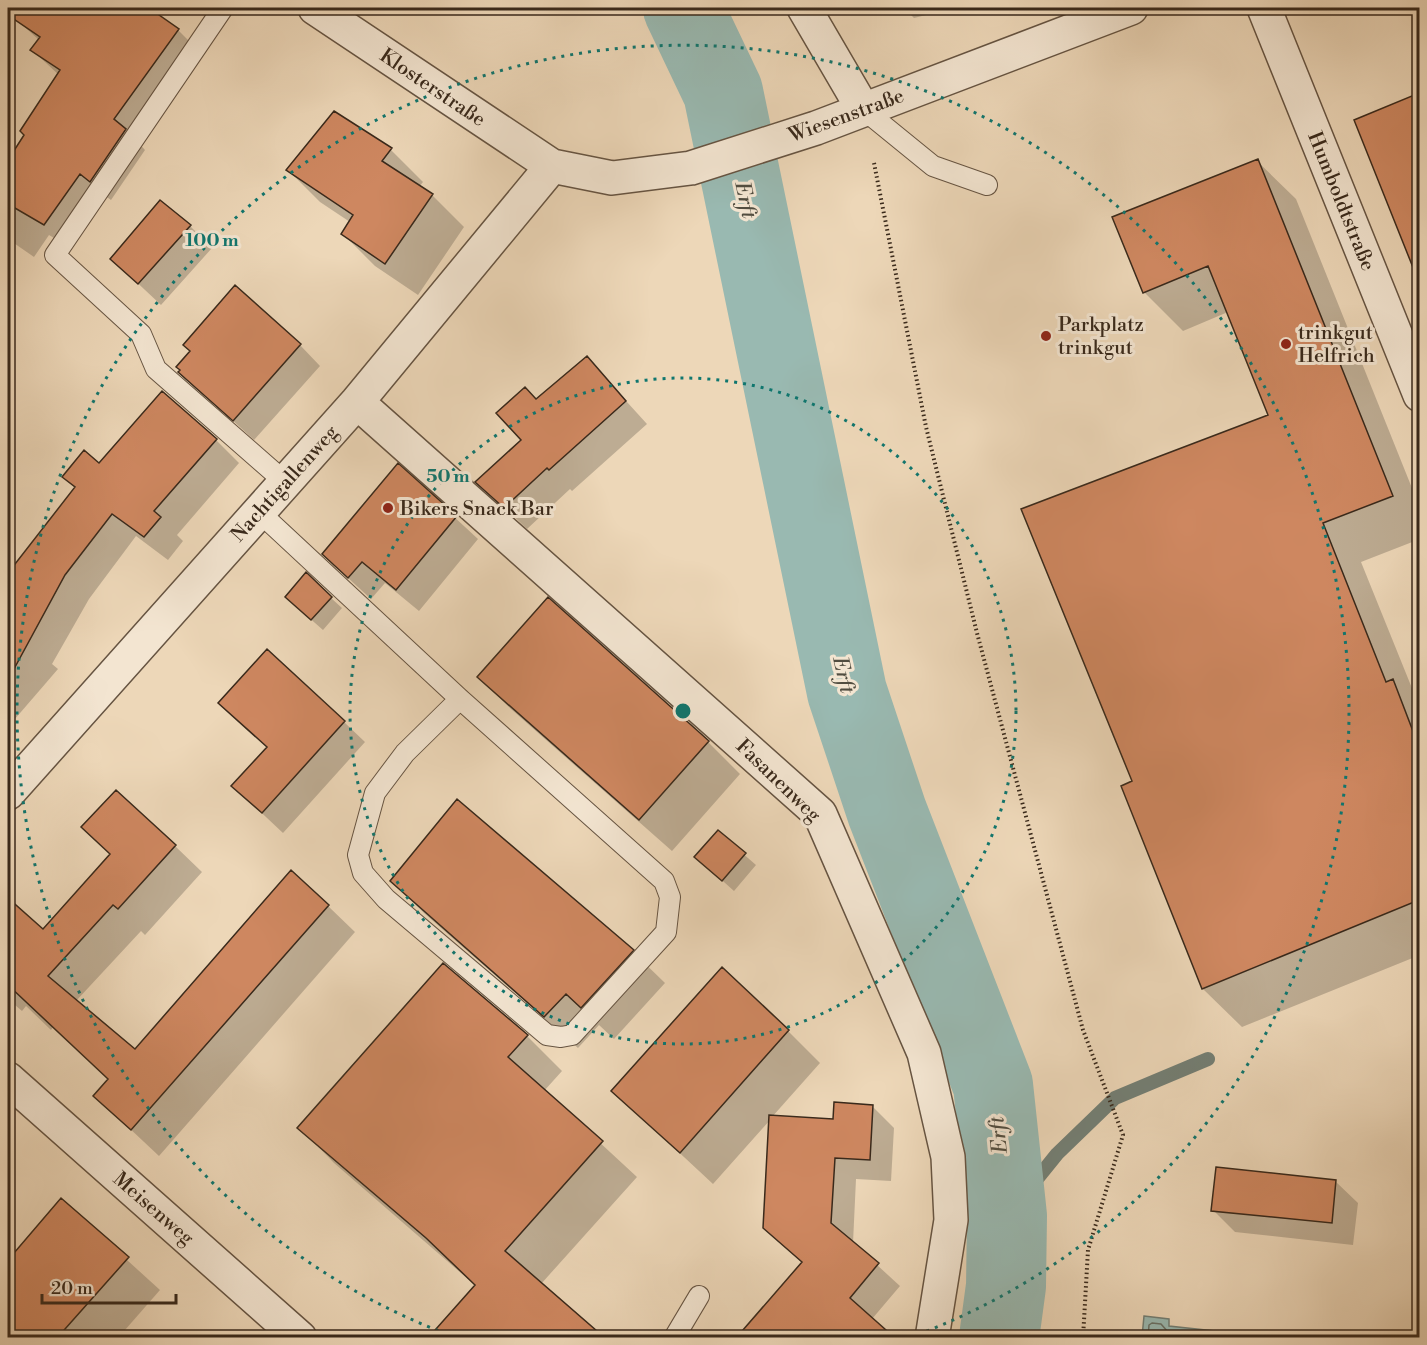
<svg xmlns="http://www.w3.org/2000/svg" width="1427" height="1345" font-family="'Libre Bodoni',serif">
	<rect width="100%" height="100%" fill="#edd7b8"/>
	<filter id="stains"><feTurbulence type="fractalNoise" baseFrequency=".00333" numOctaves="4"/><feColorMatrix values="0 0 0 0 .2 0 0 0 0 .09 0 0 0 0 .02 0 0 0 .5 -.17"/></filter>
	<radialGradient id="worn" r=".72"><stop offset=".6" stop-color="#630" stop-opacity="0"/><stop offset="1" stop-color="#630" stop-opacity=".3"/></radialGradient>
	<path fill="#99b9b1" stroke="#737f75" stroke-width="1.5" d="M1144,1316L1169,1319V1326L1251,1335L1250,1337H1142Z"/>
	<path fill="#0003" d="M10,8H65L93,28L120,21L130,8H146L178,30L198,50L134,138L145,150L111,200L101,193L64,244L49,235L34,257L8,239V163L59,75L32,50L39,40L8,12Z
		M904,8H954L914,18Z
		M1420,95V281L1356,121Z
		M335,113L391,150L423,182L419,187L432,195L464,227L418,295L375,266L343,234L350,222L320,202L288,170Z
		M1257,161L1296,199L1420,508V539L1361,562L1420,708V955L1242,1027L1203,989L1134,782L1270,416L1228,312L1183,331L1144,292Z
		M190,226L212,248L161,305L112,259Z
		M300,345L320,366L254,440L180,372Z
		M587,358L647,424L572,491L570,489L527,529L478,482L524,440Z
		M216,440L239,463L177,535L183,541L168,560L136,536L89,599L52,664L58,669L8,727V575L76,489L64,476L100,465Z
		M398,465L478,539L419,611L385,583L371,599L346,576Z
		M331,598L342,608L323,630L298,608Z
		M479,677L708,742L740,774L672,851L511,709Z
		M220,703L344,722L365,742L283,833L233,786L268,748Z
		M83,827L175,846L202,872L145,935L141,931L76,1001L135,1051L328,906L355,932L159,1156L95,1096L109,1080L53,1027L51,1030L26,1006L22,1011L8,999V910L13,904L43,931L111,855Z
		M718,832L756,865L734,891L696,857Z
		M392,881L632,951L665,983L614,1039L599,1025L578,1048L424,913Z
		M788,1031L820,1063L772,1117L834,1121L872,1106L894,1128L891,1181L856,1179L853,1243L900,1286L872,1319L802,1263L765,1228L771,1119L713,1184L613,1091Z
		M527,1036L562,1071L544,1091L637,1177L541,1284L476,1286L334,1163L300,1128Z
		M1335,1181L1358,1203L1353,1245L1235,1232L1213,1210Z
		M61,1200L160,1290L118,1338H8V1262Z"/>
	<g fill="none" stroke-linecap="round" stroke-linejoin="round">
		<path stroke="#697166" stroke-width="1.5" d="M1148,1338L1149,1325L1152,1323L1161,1324L1168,1332L1217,1338"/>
		<path stroke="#737f75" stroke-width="14" d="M1007,1216L1057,1154L1115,1098L1208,1059"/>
		<path stroke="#99b9b1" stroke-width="80" d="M683,8L723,92L847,692L887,812L993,1085L1007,1216L1006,1286L999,1338"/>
	</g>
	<path fill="#ce8760" stroke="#39291b" stroke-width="1.5" d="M8,8H149L179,29L114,119L126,129L90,182L80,174L44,225L8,204V160L24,135L20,131L60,70L30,50L40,37L8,15Z
		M1419,93V280H1418L1354,120Z
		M334,111L392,148L382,161L433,194L385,264L341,234L353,215L286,170Z
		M1258,159L1393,496L1323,523L1386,682L1393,679L1419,747V900L1202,989L1121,786L1132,781L1021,509L1268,415L1208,266L1143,293L1112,217Z
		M160,200L191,225L138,284L110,259Z
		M235,285L301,344L233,421L178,372L180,370L176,367L190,351L183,345Z
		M587,356L626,401L549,470L547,468L504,508L475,482L521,440L496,413L525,387L536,399Z
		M162,391L217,439L154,511L161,517L144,537L112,514L65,575L8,680V573L75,487L62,477L84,450L99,463Z
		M398,463L457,516L396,590L362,562L348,578L322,554Z
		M306,572L332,597L311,620L285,597Z
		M548,597L709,741L639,820L477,677Z
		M267,649L345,721L262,813L231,786L267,747L218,703Z
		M116,790L176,845L118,909L113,905L48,976L135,1049L291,870L329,905L131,1130L93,1096L108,1079L8,985V898L43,929L110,854L81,827Z
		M457,799L634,950L581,1008L566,994L544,1017L390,881Z
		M718,830L746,853L722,881L694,857Z
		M443,963L528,1035L508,1057L603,1141L505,1251L605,1338H428L475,1285L426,1238L297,1128Z
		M722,967L789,1030L680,1153L611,1091Z
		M834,1102L873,1105L870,1160L835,1158L831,1223L879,1263L850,1298L895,1338H736L802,1262L763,1228L769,1115L833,1119Z
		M1216,1167L1336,1180L1332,1223L1211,1211Z
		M61,1198L129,1257L57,1338H8V1260Z"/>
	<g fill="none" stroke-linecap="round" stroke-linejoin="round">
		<g stroke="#665442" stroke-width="22">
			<path id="service" d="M223,8L55,255L141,334L156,369L285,482
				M863,109L933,166L987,185
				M259,512L460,699L664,881L670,897L666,932L572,1035L561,1037L547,1035L386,899L363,873L358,855L375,793L405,753L460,699
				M674,1338L699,1296"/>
		</g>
		<g stroke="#665442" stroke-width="36">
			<path id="minor" d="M315,8L552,166L612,178L691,168L816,128L1131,8
				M804,8L863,109
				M1264,8L1420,395
				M357,402L820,814L924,1053L948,1157L951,1220L932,1338
				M8,793L357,402L552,166
				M8,1079L300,1338"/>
		</g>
		<path stroke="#39291b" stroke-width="4" stroke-dasharray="1.5 3" stroke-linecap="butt" d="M874,163L926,427L977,633L1083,1030L1123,1135L1088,1250L1083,1338"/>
		<use href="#service" stroke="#f3e5d1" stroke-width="20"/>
		<use href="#minor" stroke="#f3e5d1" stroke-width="33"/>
	</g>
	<g fill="none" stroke="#0f766e" stroke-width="3" stroke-dasharray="3 6">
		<circle cx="683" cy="711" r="333"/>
		<path d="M455 1337A666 666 0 1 1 911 1337"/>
	</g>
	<g fill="#8f2418" stroke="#f3e5d1" stroke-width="2">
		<circle cx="1046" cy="336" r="6"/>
		<circle cx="1286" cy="344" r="6"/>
		<circle cx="388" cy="508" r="6"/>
	</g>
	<g text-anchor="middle" stroke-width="6" stroke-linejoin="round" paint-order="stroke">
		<g font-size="20" fill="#39291b" stroke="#f3e5d1">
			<text transform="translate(433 87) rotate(34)" y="7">Klosterstraße</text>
			<text transform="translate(846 115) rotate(-20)" y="7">Wiesenstraße</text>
			<text transform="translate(1342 201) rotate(68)" y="7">Humboldtstraße</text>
			<text transform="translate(284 483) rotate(-48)" y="7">Nachtigallenweg</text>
			<text transform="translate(779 780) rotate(44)" y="7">Fasanenweg</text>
			<text transform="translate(154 1208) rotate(41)" y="7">Meisenweg</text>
		</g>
		<g font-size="20" fill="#39291b" stroke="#f3e5d1" text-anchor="start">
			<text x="1058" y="331">Parkplatz<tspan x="1058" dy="23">trinkgut</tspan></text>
			<text x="1298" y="339">trinkgut<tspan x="1298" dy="23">Helfrich</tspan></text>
			<text x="400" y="515">Bikers Snack Bar</text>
		</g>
		<g font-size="21" font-style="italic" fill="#514d40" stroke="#f3e5d1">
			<text transform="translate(746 200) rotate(78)" y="7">Erft</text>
			<text transform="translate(844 675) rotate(77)" y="7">Erft</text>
			<text transform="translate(998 1135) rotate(-96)" y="7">Erft</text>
		</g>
	</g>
	<circle cx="683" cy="711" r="9" fill="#0f766e" stroke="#f3e5d1" stroke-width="3"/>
	<g font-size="18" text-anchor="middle" font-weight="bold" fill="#0f766e" stroke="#f3e5d1" stroke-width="6" stroke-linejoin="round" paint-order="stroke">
		<text x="212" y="246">100 m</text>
		<text x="448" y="482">50 m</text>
	</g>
	<rect width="1427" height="1345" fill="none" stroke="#edd7b8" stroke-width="30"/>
	<rect x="9" y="9" width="1409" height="1327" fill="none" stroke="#39291b" stroke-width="3"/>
	<rect x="15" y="15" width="1397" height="1315" fill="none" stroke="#39291b" stroke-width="1.5"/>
	<path d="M42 1294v9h134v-9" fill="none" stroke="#39291b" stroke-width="3"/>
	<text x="51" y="1294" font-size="18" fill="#39291b" stroke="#f3e5d1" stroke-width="4.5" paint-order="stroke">20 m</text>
	<rect width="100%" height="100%" filter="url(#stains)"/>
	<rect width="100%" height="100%" fill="url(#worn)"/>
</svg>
